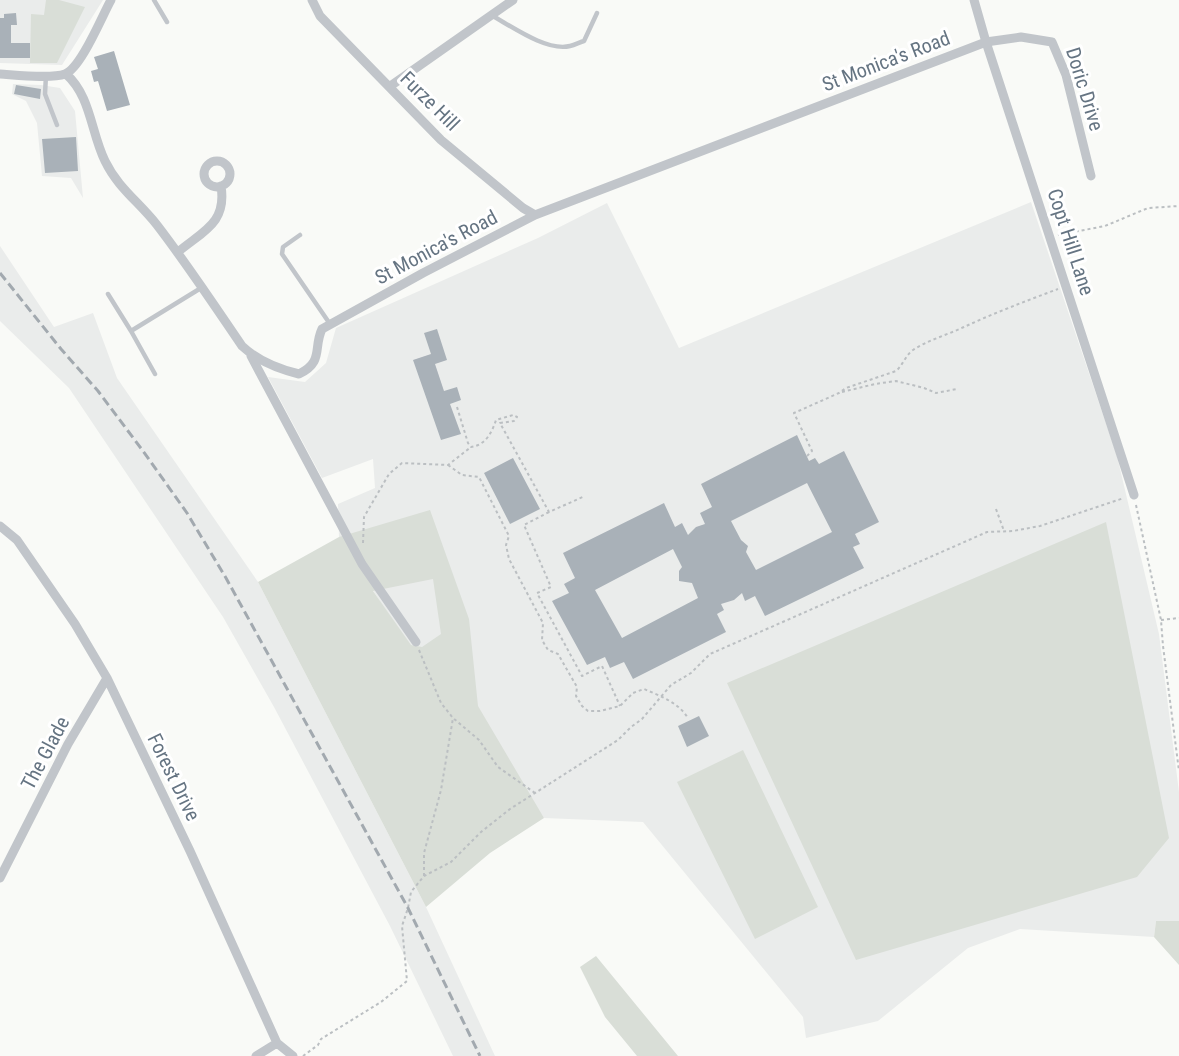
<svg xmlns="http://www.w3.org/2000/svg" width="1179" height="1056" font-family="'Roboto Condensed',sans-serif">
	<rect width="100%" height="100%" fill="#f9faf7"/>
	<path fill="#eaeceb" d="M0,0H103L62,65L0,63Z
		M13,84L41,85L60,88L75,111L83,198L71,178L42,176L37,123L26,101L12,94Z
		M1031,202L1117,456L1159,634L1179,792V922L1156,921L1154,937L1020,929L968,948L878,1021L806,1038L803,1017L643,822L544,818L412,652L339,537L338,504L375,488L373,459L322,478L268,377L305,382L326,363L336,328L538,238L607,203L679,348Z
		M0,246L54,327L93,313L117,378L258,582L426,907L495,1056H453L390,926L274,707L223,617L69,388L0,321Z"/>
	<path fill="#d9ded7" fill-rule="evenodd" d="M46,0H59L85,7L57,63H30L31,14L44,15Z
		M430,510L469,619L478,706L544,818L490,853L426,907L258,582L339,537ZM433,579L441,634L422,647L411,645L373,591Z
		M1106,522L1169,838L1137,877L856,960L727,683Z
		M743,750L818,907L755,939L677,782Z
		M1156,921H1179V965L1154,937Z
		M596,956L678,1056H637L605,1017L580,967Z"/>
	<path fill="#a9b1b8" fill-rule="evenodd" d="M16,13L17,25H11V43H30V58H0V18H4V14Z
		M114,51L130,105L107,111L98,81L94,82L91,71L98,69L94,57Z
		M16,85L41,89L40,99L14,94Z
		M76,137L78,171L45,173L42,139Z
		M437,329L447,360L435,364L444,391L457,387L461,400L450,404L461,434L441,440L413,360L431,354L424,333Z
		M797,435L809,461L815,458L819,464L844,451L879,522L855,534L860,544L853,547L864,568L765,616L755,596L745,601L742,593L734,600L721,604L724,610L717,614L726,632L633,679L624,662L610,668L605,657L587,665L552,601L569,593L564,584L575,578L563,553L664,503L675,527L682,523L688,535L696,527L705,524L700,513L712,507L701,484ZM807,483L832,532L756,570L746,552L748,546L741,540L731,521ZM673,549L682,567L679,571V581L692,583L698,598L622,638L595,590Z
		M513,458L540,509L510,524L484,473Z
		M699,716L709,736L687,747L678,726Z"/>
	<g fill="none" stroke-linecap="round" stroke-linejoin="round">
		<path stroke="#bbbfc2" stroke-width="2" stroke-dasharray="3 3" stroke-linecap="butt" d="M1058,235L1105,226L1148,208L1179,206
			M842,392L875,384L896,381L924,388L936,393L957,389
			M457,407L468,443L471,447C486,445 492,432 496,420L513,415L517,417L514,421L500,423L549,512L585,496
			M807,456L812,451L794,413L839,393L846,388L896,371C903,365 905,356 913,350C928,340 947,335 964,327C994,313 1026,301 1058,289
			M448,465L462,475L479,477L509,536L506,545L509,559L543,623L542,640L548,650L558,654L577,687L576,696L582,706L588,711H600L620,706L633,693L644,689C660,696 678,702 688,718
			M1136,505L1161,620L1163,646L1179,771
			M996,509L1004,531
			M549,512L524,525L551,587L537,593L582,676L602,666L620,706
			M363,543L364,517L389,474L402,463L448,465L471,447
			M1161,620L1179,618
			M419,650L441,703L453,718L479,740L498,767L535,793
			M424,876V853L441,790L453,718
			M303,1056L318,1045L321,1039L381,1002L407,981L402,926L408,908L411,892L424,876L451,862L481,832L510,809L618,740L631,727L642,719L671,685L691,673L710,654L987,532L1013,531L1040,526L1124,498"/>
		<path stroke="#c1c5ca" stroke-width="4.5" d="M154,0L167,22
			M491,15C511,26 547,52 570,46C575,45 580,42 584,41L597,13
			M46,75L45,94L57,125
			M300,235L283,247L282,254L330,324
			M108,294L131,331
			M155,374L131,331L201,288"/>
		<path stroke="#c1c5ca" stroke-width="9" d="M312,0L320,16L441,140L523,208L535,215
			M974,0L986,42L1134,495
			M0,74C16,75 51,79 65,74C81,68 102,16 111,0
			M66,74C91,96 91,133 105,161C118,188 139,202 157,225C187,264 214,305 242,346C258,361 278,369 299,374C324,362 313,348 322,329L423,273L535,215L986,42L1021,37L1052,42L1066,75L1091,176
			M389,87L513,0
			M204 174a13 13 0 1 1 26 0a13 13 0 1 1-26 0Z
			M178,252C203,231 227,223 221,186
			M251,356L362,564L416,642
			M0,526L17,540L75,624L107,678L190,851L277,1043L293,1056
			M0,878L68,744L107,678
			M256,1056L277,1043"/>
		<path stroke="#a2a9af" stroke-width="3" stroke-dasharray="9 4.5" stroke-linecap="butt" d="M0,273L61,349L98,391L143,451L187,513L226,578L408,908L480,1056"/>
	</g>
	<g text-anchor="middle" stroke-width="6" stroke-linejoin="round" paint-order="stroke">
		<g font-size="20" fill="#657482" stroke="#fff">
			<text transform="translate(886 61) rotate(-21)" y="7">St Monica's Road</text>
			<text transform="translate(1085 89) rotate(73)" y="7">Doric Drive</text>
			<text transform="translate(430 101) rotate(45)" y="7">Furze Hill</text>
			<text transform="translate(1071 242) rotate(72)" y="7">Copt Hill Lane</text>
			<text transform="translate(436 247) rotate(-28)" y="7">St Monica's Road</text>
			<text transform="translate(45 753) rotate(-62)" y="7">The Glade</text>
			<text transform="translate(174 777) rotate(64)" y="7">Forest Drive</text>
		</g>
	</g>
</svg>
